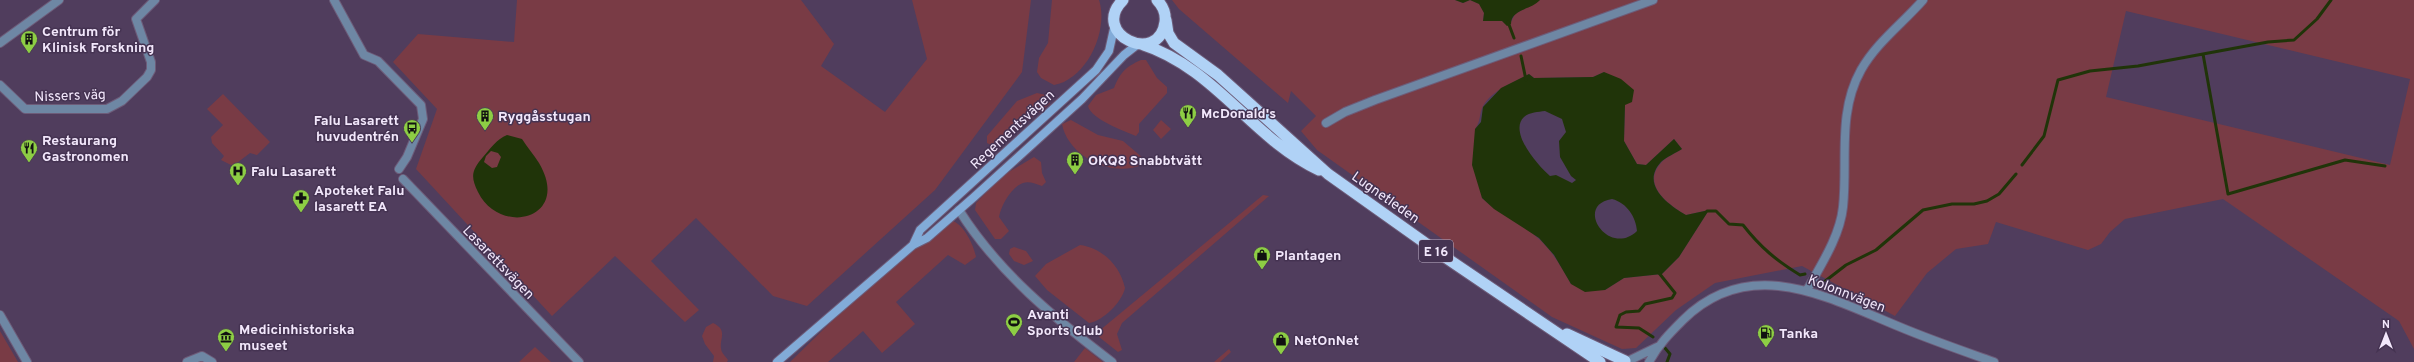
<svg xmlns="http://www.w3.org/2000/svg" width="2414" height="362" font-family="Overpass,sans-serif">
	<rect width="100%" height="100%" fill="#503d5d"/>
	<path fill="#793b45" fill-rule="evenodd" d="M517,0H801L834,44L821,66L885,112L927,59L912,0H1031L1022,72L935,190L807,306L773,296L696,218L651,261L699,310L685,322L615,256L552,316L416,169L437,109L393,62L418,34L514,42Z
		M1052,0H1099C1109,30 1087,79 1054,85L1041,78L1037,72L1039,58L1048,43Z
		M1172,0H1455L1463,3L1470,0L1480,4L1484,13L1483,21H1502L1509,26L1515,14L1540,0H2414V349L2399,321L2223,199L2125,219L2110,232L2101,244L2088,250L1996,222L1988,244L1956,249L1927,273L1895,316L1802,266L1715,283L1676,310L1636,348L1622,349L1552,317L1317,150L1301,131L1316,116L1291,91L1288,103L1179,9ZM2126,11L2410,79L2390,165L2106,97ZM1604,72L1625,105L1624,141L1637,164L1646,165L1674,139L1682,149C1676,153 1666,157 1661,163C1641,185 1669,205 1686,215L1709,210L1679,257L1662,274L1624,278L1605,290L1571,284C1562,268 1553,252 1539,239C1522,223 1499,214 1482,198L1475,129C1481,121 1479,114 1483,106C1493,89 1513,83 1529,74L1534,78L1593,77Z
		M1141,60H1146L1157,78L1167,87V93L1139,124V132L1136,136C1124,131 1091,119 1088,106L1096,95L1114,88C1120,73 1125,67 1141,60Z
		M1037,93L1046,95L1050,104L1009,135L991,145L987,143V136L1017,101Z
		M223,94L270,142L257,155L250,153L233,166L221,160L224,156L212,143L211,137L223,125L207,109Z
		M1071,120L1098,135L1123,141L1143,158V164C1114,179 1068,157 1062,124Z
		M1161,120L1171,129L1161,139L1153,130Z
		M1034,157L1041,162L1042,173L1046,182L1042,186C1036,184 1029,181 1023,183C1011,187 1001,206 999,217L1009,231L1001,239H995L975,210L976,203L1002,176Z
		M1263,195L1269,196L1122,323L1117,334L1122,350L1118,352L1099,337V331Z
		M953,221C965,226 974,246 976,257L965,265L948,255L896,302L915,324L882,353L863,331L828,362H790L867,287L948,222Z
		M1080,245C1102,248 1120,265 1125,288C1122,302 1103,321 1089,323L1047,290L1035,276L1046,264Z
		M1014,247L1026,251L1033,261L1024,265L1014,261L1009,254L1010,249Z
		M713,323C730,331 717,340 722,352C723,354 726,357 728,360L727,362H713L714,356L705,344L702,336L706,327Z
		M0,331L18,362H0Z
		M535,347L551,362H519Z
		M1085,348L1103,362H1074Z
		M1229,349L1231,352L1220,362H1214Z"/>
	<path fill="#203409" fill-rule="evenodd" d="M1455,0H1540C1531,10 1511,9 1511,24L1507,26L1502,21H1483L1484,13L1479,4L1470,0L1463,3Z
		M1604,72L1621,79L1634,90L1632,102L1625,105L1624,141L1637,164L1646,165L1674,139L1682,149C1676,153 1666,157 1661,162C1640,185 1669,205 1686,215L1709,210L1679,257L1662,274L1624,278L1605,290L1585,292L1571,284L1554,255L1539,238L1494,209L1482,198L1472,165L1475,129L1481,122L1483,107L1501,88L1529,74L1534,78L1593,77ZM1545,111L1562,119L1566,132L1559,141L1560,157L1571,176L1576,180L1572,183L1556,175L1550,176C1539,167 1508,132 1524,117C1530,112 1538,112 1545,111ZM1612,199C1627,203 1636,217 1637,231C1609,258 1573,205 1612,199Z
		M507,135L522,139C527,147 534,155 539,163C572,219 500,237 478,192C470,176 472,170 483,157C490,149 497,139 507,135ZM491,151L498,153L501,157L497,167L492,168L484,162L486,156Z"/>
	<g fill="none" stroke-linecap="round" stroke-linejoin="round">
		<path stroke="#203409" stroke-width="3" d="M1508,22L1514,38
			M2203,54L2228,194L2345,160L2385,166
			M1521,56L1526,80
			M2022,165L2044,136L2058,80L2090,71L2138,66L2268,42L2294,40L2317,19L2331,0
			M1707,211H1716L1729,224L1743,225C1761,248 1776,260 1800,275L1805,274
			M1824,282L1846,265L1876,250L1923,210L1952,204H1974L1987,201L1999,194L2016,174
			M1653,337L1639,328L1616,327L1620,315L1626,312L1639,311L1645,304L1672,298L1675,293L1659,273
			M1665,348L1670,354L1667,362"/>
		<g stroke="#6d5c79" stroke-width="10">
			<path id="minor" d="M334,0L364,55L378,61L421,105L423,119L407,157L399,169
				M0,85L25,109H107L122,101L147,77L151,70V62L136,19L155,0
				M1326,123L1345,112L1375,100L1653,0
				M403,179L579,362
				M959,210C998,272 1054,318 1112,362
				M1807,290C1821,265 1840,236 1843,207C1848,161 1837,113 1861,70C1877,42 1902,24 1923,0
				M1628,361L1657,347
				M187,362L202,356L212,362
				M1649,362C1658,345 1670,333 1683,320C1750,254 1827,297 1900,327C1931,340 1963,351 1994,362"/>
		</g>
		<g stroke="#6d5c79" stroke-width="10">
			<path id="tertiary" d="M0,43L59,0
				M0,315L27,362"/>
		</g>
		<g stroke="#6d5c79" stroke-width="10">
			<path id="secondary" d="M913,245L920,230L1096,70L1109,51L1115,24
				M777,362L913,245L927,238L974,197L1082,99L1124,55L1138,44"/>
		</g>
		<g stroke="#6d5c79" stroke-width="13">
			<path id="trunk" d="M1123,0C1089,34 1159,67 1165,22C1166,14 1163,6 1157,0
				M1166,20L1168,33L1174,43L1218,75L1328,174L1442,255L1600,362
				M1141,44C1216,68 1251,138 1319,170
				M1567,334L1625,361"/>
		</g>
		<use href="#minor" stroke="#6e87a4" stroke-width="8"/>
		<use href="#tertiary" stroke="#6e87a4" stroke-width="8"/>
		<use href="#secondary" stroke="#82abd8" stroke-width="8"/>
		<use href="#trunk" stroke="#b0d2f6" stroke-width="11"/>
	</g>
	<defs>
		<g id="building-pin" transform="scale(0.9)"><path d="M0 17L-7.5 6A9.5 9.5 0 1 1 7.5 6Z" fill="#8dce44" stroke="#453352"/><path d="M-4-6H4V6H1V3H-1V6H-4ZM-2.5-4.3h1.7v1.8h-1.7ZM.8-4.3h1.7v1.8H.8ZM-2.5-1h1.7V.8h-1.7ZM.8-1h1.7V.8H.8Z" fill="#111"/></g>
		<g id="restaurant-pin" transform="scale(0.9)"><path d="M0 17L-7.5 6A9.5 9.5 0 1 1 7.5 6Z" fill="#8dce44" stroke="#453352"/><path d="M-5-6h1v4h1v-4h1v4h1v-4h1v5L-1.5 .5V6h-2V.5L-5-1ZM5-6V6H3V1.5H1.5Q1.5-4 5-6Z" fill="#111"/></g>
		<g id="bus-pin" transform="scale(0.9)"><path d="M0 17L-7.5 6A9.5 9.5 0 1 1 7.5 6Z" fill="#8dce44" stroke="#453352"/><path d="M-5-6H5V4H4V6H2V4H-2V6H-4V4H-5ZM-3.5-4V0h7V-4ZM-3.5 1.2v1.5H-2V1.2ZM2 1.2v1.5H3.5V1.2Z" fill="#111"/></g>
		<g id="hospital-pin" transform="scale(0.9)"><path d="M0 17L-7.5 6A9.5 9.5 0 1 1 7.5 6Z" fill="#8dce44" stroke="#453352"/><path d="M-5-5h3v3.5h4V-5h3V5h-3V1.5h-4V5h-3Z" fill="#111"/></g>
		<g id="pharmacy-pin" transform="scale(0.9)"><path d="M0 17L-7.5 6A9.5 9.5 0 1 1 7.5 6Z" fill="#8dce44" stroke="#453352"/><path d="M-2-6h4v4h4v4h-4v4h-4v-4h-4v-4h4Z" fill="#111"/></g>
		<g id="shop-pin" transform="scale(0.9)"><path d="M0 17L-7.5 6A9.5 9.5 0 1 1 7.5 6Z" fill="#8dce44" stroke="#453352"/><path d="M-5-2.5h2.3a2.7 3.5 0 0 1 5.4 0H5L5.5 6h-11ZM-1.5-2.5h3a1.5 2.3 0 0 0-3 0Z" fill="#111"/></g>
		<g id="stadium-pin" transform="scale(0.9)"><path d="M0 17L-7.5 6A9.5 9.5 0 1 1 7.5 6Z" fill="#8dce44" stroke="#453352"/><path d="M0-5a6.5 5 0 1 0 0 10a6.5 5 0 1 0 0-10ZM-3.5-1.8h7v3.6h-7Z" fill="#111"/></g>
		<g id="fuel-pin" transform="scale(0.9)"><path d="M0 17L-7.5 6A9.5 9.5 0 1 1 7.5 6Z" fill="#8dce44" stroke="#453352"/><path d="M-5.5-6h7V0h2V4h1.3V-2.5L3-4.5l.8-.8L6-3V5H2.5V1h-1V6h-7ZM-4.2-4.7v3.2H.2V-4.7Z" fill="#111"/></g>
		<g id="museum-pin" transform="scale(0.9)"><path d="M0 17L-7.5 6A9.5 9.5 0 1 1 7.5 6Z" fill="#8dce44" stroke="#453352"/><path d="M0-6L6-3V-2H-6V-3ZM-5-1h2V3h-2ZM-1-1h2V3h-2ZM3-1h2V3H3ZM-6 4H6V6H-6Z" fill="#111"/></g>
	</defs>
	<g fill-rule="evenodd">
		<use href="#building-pin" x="29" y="39"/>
		<use href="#restaurant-pin" x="1188" y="113"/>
		<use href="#building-pin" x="485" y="116"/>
		<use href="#bus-pin" x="412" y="128"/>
		<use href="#restaurant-pin" x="29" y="148"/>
		<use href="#building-pin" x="1075" y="160"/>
		<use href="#hospital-pin" x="238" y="171"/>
		<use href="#pharmacy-pin" x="301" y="198"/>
		<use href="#shop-pin" x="1262" y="255"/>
		<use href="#stadium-pin" x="1014" y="322"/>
		<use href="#fuel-pin" x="1766" y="333"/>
		<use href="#museum-pin" x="226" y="337"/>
		<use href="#shop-pin" x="1281" y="340"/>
	</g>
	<g text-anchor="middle" stroke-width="3" stroke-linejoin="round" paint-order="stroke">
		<rect fill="#453352" stroke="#beb1c8" stroke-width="1" x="1419" y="240" width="34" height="22" rx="3"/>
		<g font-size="13" font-weight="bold" fill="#f2e7fb">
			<text x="1436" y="256">E 16</text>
		</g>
		<g font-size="14" font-weight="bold" fill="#f2e7fb" stroke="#453352" text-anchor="start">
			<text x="42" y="36">Centrum för<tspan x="42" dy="16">Klinisk Forskning</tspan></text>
			<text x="1201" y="118">McDonald's</text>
			<text x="498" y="121">Ryggåsstugan</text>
			<text x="399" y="125" text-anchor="end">Falu Lasarett<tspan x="399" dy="16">huvudentrén</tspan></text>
			<text x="42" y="145">Restaurang<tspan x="42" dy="16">Gastronomen</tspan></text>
			<text x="1088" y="165">OKQ8 Snabbtvätt</text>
			<text x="251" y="176">Falu Lasarett</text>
			<text x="314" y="195">Apoteket Falu<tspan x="314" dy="16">lasarett EA</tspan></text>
			<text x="1275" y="260">Plantagen</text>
			<text x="1027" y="319">Avanti<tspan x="1027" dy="16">Sports Club</tspan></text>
			<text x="239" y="334">Medicinhistoriska<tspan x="239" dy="16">museet</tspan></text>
			<text x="1779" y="338">Tanka</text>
			<text x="1294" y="345">NetOnNet</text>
		</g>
		<g font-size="14" fill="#f2e7fb" stroke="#453352">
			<text transform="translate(70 95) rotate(-2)" y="5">Nissers väg</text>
			<text transform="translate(1012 129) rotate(-43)" y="5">Regementsvägen</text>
			<text transform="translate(1386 197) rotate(35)" y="5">Lugnetleden</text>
			<text transform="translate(499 262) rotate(46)" y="5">Lasarettsvägen</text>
			<text transform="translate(1847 293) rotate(21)" y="5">Kolonnvägen</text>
		</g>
	</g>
	<g transform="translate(2386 334)" stroke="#453352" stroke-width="3" paint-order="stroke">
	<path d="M0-3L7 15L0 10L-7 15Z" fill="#f2e7fb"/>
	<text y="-6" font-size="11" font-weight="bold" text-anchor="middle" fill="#f2e7fb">N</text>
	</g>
</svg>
